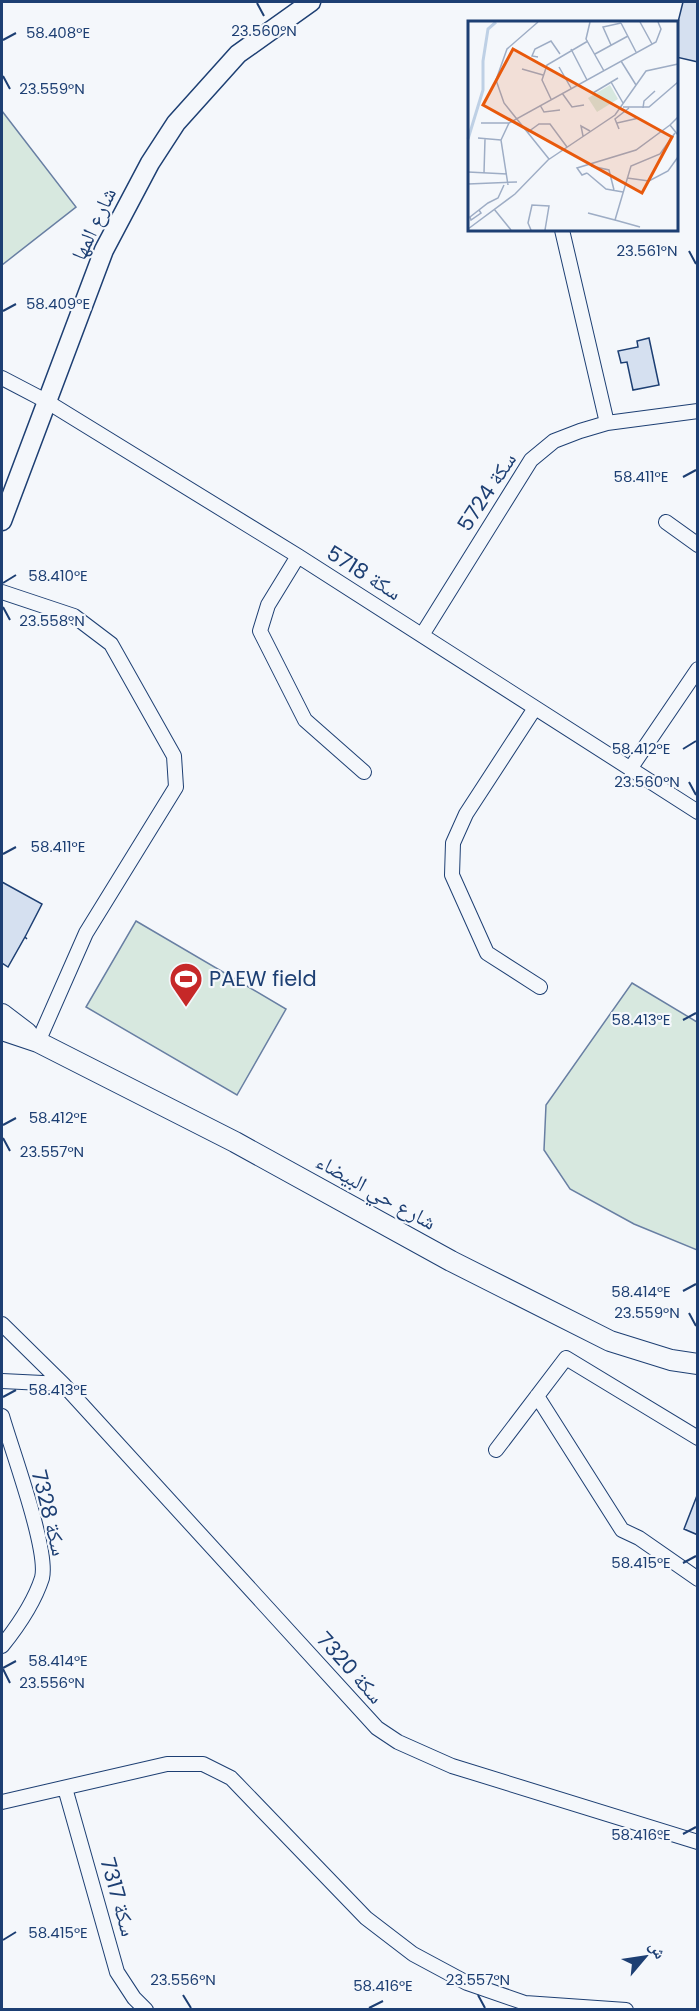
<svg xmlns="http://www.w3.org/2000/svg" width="699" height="2011" font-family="Poppins,'Noto Naskh Arabic',sans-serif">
	<rect width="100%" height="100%" fill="#f4f7fb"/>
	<path fill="#d7e8df" stroke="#687fa3" stroke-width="1.5" d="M2,111L76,207L2,265Z
		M136,921L286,1009L237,1095L86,1007Z
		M632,983L697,1022V1250L634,1224L570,1189L544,1150L546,1105Z"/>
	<path fill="#d5e0f0" stroke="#1d3f73" stroke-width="1.5" d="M683,2H698V62L676,57V30Z
		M649,338L659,385L633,390L627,362L621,363L618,351L638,347L637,341Z
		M2,882L42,904L25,937L27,939L25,937L8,967L2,963Z
		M698,1493V1535L684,1529Z"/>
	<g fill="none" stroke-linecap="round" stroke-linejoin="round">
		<g stroke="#1d3f73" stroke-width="16">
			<path id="minor" d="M562,230L607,423
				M2,378L46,401L298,556L698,812
				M666,522L698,545
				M298,556L268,605L260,631L305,720L364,772
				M2,592L74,616L111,644L174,756L176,787L86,933L38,1042
				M422,635L531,460L554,441L580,431L607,423L698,411
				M535,708L466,814L453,843L452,875L487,953L540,987
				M630,769L698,669
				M2,1324L63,1384L377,1728L398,1742L452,1766L698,1842
				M2,1381L63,1384
				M537,1396L622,1530L639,1538L698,1579
				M2,1416C11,1448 49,1550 42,1578C34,1603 18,1626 2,1646
				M496,1450L566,1358L698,1438
				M65,1788L117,1972L134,1998L146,2010
				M2,1802L167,1764H203L231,1778L366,1918L413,1954L467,1983L525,2003L626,2010"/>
		</g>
		<g stroke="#1d3f73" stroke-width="21">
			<path id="tertiary" d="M2,521L104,250L150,163L176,123L238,54L311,2"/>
		</g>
		<g stroke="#1d3f73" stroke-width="22">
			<path id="secondary" d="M2,1014L27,1033
				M2,1030L38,1042L235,1142L451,1261L610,1341L671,1360L698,1364"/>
		</g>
		<use href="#minor" stroke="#f4f7fb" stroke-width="14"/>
		<use href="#tertiary" stroke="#f4f7fb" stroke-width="18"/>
		<use href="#secondary" stroke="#f4f7fb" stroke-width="20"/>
	</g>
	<path fill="none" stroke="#1d3f73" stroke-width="2" d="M257,3L264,16M3,40L16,33M3,76L10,89M689,251L696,264M3,311L16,304M683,477L696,470M3,583L16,575M3,607L10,620M683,749L696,741M689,782L696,795M3,854L16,847M683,1020L696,1013M3,1125L16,1118M3,1138L10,1151M683,1291L696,1284M689,1313L696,1326M3,1397L16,1390M683,1563L696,1556M3,1668L16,1661M3,1669L10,1683M683,1834L696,1827M3,1940L16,1932M183,1995L191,2008M478,1995L485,2008M369,2008L383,2001"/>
	<defs>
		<g id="stadium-pin" transform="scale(1.725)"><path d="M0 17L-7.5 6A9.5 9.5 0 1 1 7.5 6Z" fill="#c62828" stroke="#f4f7fb"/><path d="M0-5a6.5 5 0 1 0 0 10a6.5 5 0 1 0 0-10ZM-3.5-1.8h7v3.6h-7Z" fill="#fff"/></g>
	</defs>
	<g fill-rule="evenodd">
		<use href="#stadium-pin" x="186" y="979"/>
	</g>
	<g text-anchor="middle" stroke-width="4.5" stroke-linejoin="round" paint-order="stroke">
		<g font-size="21" fill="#1d3f73" stroke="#f4f7fb">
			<text transform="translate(94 224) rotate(-65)" y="7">شارع المها</text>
			<text transform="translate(487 492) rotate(-57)" y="7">سكة 5724</text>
			<text transform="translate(364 573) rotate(32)" y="7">سكة 5718</text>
			<text transform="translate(376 1192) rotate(29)" y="7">شارع حي البيضاء</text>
			<text transform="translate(49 1513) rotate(76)" y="7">سكة 7328</text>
			<text transform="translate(350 1668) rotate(48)" y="7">سكة 7320</text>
			<text transform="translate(118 1897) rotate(74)" y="7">سكة 7317</text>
		</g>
		<g font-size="21" fill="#1d3f73" stroke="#f4f7fb" text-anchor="start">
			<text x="209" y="986">PAEW field</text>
		</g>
	</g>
	<g transform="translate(468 21)">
		<rect width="210" height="210" fill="#f4f7fb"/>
		<path d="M142,64L150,78L129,91L120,77Z" fill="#d7e8df"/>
		<path fill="none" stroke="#bed0e5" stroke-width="3" d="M0,118L15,69V40L20,8L28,1"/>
		<path fill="none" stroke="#9eadc5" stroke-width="1.5" d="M70,1L39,28L28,59L36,82L81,138M122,1L118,18L136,50M172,1L184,23M153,2L168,31M143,24L135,6L153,2M103,28L119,59M127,33L160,15M70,36L64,35L67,28L83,20L92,33M153,40L168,64M91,46L103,67M54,48L75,54M143,61L155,82M94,72L104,86L116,84M125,72L150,57M83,78L74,59L79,44L120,20M72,84L76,91L92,89M155,86H181L210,61M175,87L176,80L187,70M210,96L202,104L210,114M13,102H41M149,102L171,97M151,108L147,98L161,87M60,111L71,103H82L99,126M115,115L113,105L122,110M10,117L33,119M123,145L141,149L146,169M0,151L39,153M16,152L17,118M119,152L114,154L109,147L168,129L202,104M119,152L138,168L155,171M159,157L181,160L200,150L210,136M0,163L49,161M40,164L33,119L41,102L188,21L193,8L190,1M26,188L43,209M11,189L13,192L3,199L2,196L20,182L30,177L36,164M120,192L147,199L163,145L192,133L207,112M147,199L172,206M0,208L47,173L80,139L147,94L178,50L210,43M63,209L60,202L64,184L81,185L77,209"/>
		<path fill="#e8590c" fill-opacity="0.15" stroke="#e8590c" stroke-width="3" d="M45,28L204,116L174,172L15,84Z"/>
		<rect width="210" height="210" fill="none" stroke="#1d3f73" stroke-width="3"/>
	</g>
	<g font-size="15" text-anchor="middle" fill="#1d3f73" stroke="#f4f7fb" stroke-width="4.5" stroke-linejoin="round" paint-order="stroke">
		<text x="264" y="36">23.560°N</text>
		<text x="58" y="38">58.408°E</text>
		<text x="52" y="94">23.559°N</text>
		<text x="647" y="256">23.561°N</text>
		<text x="58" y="309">58.409°E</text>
		<text x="641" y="482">58.411°E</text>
		<text x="58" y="581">58.410°E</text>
		<text x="52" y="626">23.558°N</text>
		<text x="641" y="754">58.412°E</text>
		<text x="647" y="787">23.560°N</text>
		<text x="58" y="852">58.411°E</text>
		<text x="641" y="1025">58.413°E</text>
		<text x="58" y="1123">58.412°E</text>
		<text x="52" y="1157">23.557°N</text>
		<text x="641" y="1297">58.414°E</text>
		<text x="647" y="1318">23.559°N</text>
		<text x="58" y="1395">58.413°E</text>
		<text x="641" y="1568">58.415°E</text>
		<text x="58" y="1666">58.414°E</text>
		<text x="52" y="1688">23.556°N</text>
		<text x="641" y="1840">58.416°E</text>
		<text x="58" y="1938">58.415°E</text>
		<text x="183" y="1985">23.556°N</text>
		<text x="478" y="1985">23.557°N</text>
		<text x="383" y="1991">58.416°E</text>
	</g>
	<rect width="699" height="2011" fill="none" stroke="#1d3f73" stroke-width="6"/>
	<g transform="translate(645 1957) rotate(61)" stroke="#f4f7fb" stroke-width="4.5" paint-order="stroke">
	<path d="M0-4.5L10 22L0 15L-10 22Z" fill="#1d3f73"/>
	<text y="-9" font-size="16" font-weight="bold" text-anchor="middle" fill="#1d3f73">ش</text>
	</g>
</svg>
